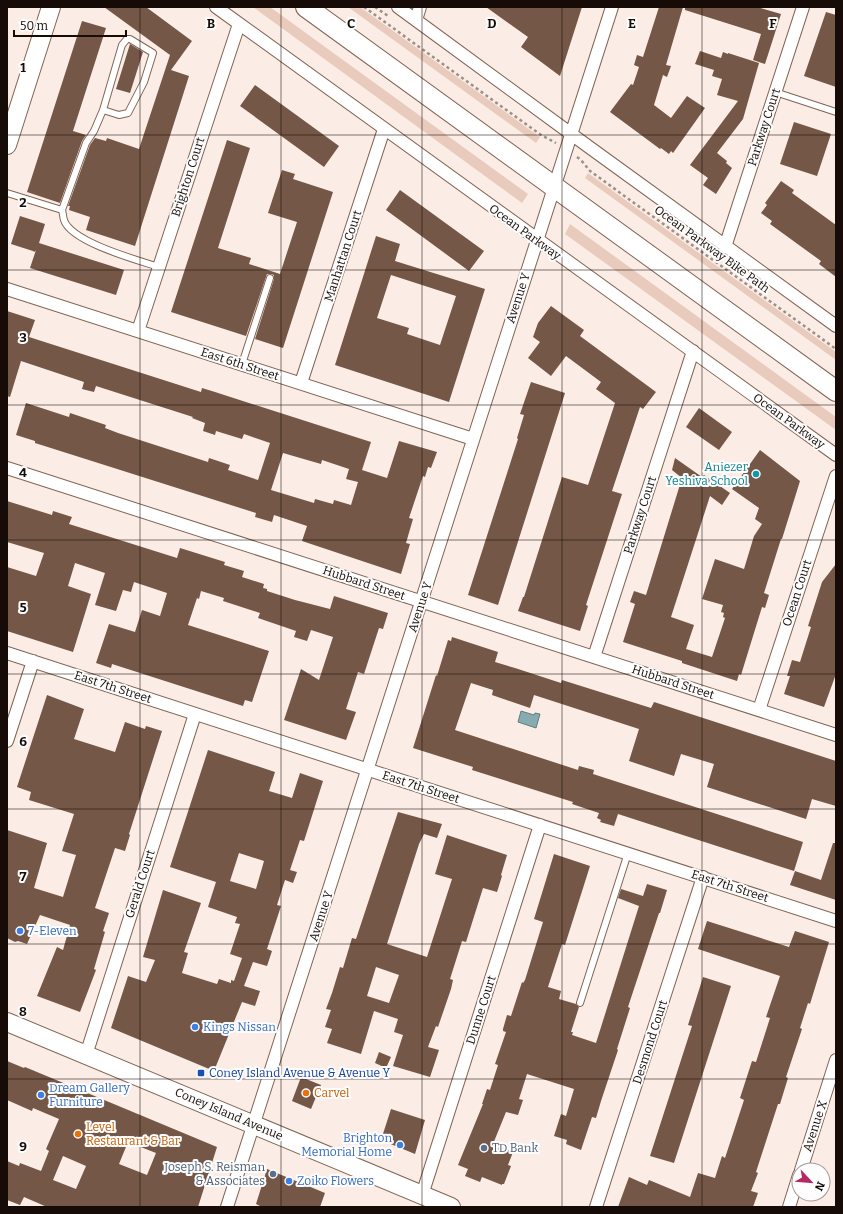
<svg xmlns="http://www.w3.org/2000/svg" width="843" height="1214" font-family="Bitter,serif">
	<rect width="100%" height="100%" fill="#fbede5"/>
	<path fill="#e8cbbc" d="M253,7H270L528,194L522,203Z
		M348,7H360L540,137L536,143Z
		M588,173L836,352V360L585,178Z
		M570,224L836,417V430L565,234Z"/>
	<path fill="#86abb1" stroke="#647b7e" d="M521,711L534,715L535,713L540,714L536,728L518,722Z"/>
	<path fill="#745747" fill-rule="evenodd" d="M104,7H146L192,41L171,70L189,76L135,246L86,230L90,217L69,210L70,206H68L90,145L95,138L106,141L107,138L139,149L170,55Z
		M486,7H582L560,76L521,47L528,37Z
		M659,7H683L666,65L671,66L667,77L663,75L654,105L671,118L687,96L705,108L673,153L671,151L669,154L661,148L660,149L610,112L631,84L633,85L639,67L634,65L637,55L643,57Z
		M685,7H757L781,14L765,64L753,60L761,34L685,10Z
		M826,12L836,15V87L804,76Z
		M82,21L106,28L73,131L86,135L82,141L60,203L27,192Z
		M130,44L143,52L130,93L116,89Z
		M700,51L721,58L723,52L728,54V53L759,63L743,119L717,153L727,161L726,163L732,168L716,194L703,185L708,178L690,165L738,101L717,95L722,79L712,76L714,70L695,64Z
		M255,85L339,146L324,167L240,106Z
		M794,122L831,134L817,176L780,164Z
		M227,140L250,148L218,248L251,258L249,264L280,274L297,222L268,213L282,170L295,174L293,179L333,192L283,348L255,339L274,279V275L271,274H267L266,277L246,336L171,312Z
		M781,181L794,190L792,193L836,225V277L819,264L821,261L770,224L772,221L761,213L767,205L765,203Z
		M400,190L484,251L469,271L386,210Z
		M20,216L45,224L39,243L124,270L116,295L30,268L36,250V252L11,244Z
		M376,236L400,244L395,261L485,289L449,402L335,365ZM391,275L456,296L440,345L407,334L409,328L377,318Z
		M551,306L584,330L580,336L656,392L643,409L640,407L612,491L622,494L586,605L588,606L580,631L518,611L523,597H524L562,477L588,485L615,403L596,389L601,382L566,356L551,376L528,358L540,342L533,337L538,323Z
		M7,311L35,320L29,337L201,392L202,388L215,392L371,442L362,470L387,478L399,441L437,452L431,468L428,467L425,477L423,476L409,518L413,519L406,543L410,544L401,574L302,541L307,526L274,515L272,522L255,517L256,513L54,449L35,443V441L16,435L26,403L69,417L70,413L106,425L105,428L118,433L208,462L209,458L230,465L228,470L258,480L270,443L244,434L242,439L216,431L215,435L203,431L205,423L192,418L193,417L96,386L94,392L82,389L84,382L21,361L10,397L7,396ZM283,453L321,464L322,460L349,469L346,479L358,482L351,505L334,500L333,504L315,499L314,503L271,490Z
		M531,382L565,393L498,605L468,595L518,439L517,438L524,415L520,414Z
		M699,408L732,432L719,450L686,427Z
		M760,450L800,481L782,539H781L764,593L769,595L765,608L762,607L741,675L739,674L737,681L682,663V661L623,642L635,604L630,602L634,591L646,595L682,478L672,470L675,458L702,477L704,475L730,493L722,505L710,496L671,617L694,625L686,649L712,657L725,618L723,617L724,613L721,612L723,605L702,599L715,559L744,569L754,536L762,524L755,519L759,508L732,489Z
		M7,501L52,515L53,511L72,517L69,524L177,558L180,548L225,562L224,565L244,571L242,577L264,584L263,588L267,589V591L295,600L330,609L334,596L388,613L383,629L379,628L364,674L358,672L346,709L356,712L346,740L284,720L301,669L319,680L333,637L311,630L307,641L294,637L296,631L258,618L260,613L223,601L224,598L201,591L199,599L197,598L188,625L269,651L252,702L245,700L243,706L112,664L111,668L96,663L109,624L135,632L142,610L160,616L167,593L134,582L131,592L123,590L116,611L95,605L105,573L75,563L68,586L91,594L73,652L7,631V567L36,576L44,553L7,542Z
		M836,564V674L824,707L784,694L790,676H787L792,660L800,662L811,627L808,626L822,582Z
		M452,637L498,652L495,662L515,668L561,683L562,680L651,708L654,702L836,761V806L812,799L806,819L707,787L714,764L681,754L674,776L629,761L639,729L534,695L530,708L492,695L493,690L471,683L455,730L578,770L579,766L594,770L593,774L803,842L794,871L618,814L614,826L600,822L601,820L597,818L599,813L572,804L573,802L472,770L473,767L413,748L436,675L437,676L448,640L451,641Z
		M47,695L84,709L74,739L115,752L125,722L145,729L146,726L162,731L129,834L130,835L125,851L115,848L95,908L109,913L103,931L105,932L94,969L96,970L80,1012L37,996L57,947L63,950L70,925L40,915L27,944L18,941L15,942L7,938V830L47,843L34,888L63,897L76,855L62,851L74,814L29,800L31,792L17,787Z
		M208,750L275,772L269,791L292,798L300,773L323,781L304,841L300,840L290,870L297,872L293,883L285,880L277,905L281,906L267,949L272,951L267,966L253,962L244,986L260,991L255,1006L242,1002L214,1071L111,1028L128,976L146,982L155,960L143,957L163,890L201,903L184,952L188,953L182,973L217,984L219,979L231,983V980L234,981L242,958L230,954L240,924L235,923L237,917L208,907L216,882L170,867ZM239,853L264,861L256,889L230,881Z
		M398,812L442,824L437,838L424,834L419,844L387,944L427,957L452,879L435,874L447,835L507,855L501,875L502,876L497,892L483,888L466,942L462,941L450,979L453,980L451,989L438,1027L436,1026L428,1047L439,1050L430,1077L393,1066L403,1035L394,1032L398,1019L374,1011L361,1054L327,1043L332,1029L325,1027L331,1010L326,1009L332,993L340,967L343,968L352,938L356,939ZM376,967L399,975L389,1003L367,996Z
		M833,843H836V900L790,885L795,871L821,880Z
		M554,854L590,866L565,945L562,944L548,987L561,991L559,999L576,1004L579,1007L571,1032H573L572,1035L596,1043L639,906L618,898L621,889L643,896L647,884L667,890L660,913H659L628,1007L630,1008L617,1049L618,1050L601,1101L596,1118L592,1117L581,1150L566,1144L567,1140L554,1136L561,1114L566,1116L574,1089L527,1074L519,1099L523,1100L518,1115L506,1112L493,1144L513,1152L508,1165L511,1166L504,1184H502V1185L482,1177L480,1182L465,1176L468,1169L458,1165L483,1104H482L487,1089L490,1090L498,1065L495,1064L506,1032L503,1031V1029L507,1015L511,1016L522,982L523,983L525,980L543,922L534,919Z
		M707,921L789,947L795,931L829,942L814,991L810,1004L808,1003L800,1028L802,1029L786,1077L788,1078L780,1104H778L756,1172L758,1173L751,1191L758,1193L753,1207H618L629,1177L647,1185L649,1180L690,1197L698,1173L715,1178L722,1156L725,1158L744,1100L740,1098L752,1061L756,1062L770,1018L766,1017L780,976L698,949Z
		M703,977L731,986L674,1163L650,1156L692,1026L688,1025Z
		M379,1052L391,1057L386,1068L375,1063Z
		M7,1061L24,1068L25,1067L217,1147L198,1207H47L24,1197L20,1205L7,1200V1161L19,1166L20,1163L41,1171L49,1151L46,1149L59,1119L33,1108L32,1111L7,1100ZM128,1142L156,1153L147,1175L119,1164ZM63,1156L86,1166L76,1189L53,1180Z
		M301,1077L321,1085L311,1109L292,1101Z
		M391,1109L425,1120L415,1154L381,1140Z
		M267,1169L325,1193L320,1207H262L256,1204Z"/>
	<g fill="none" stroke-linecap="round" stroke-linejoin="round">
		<g stroke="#826454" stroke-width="8">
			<path id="lane" d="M775,92L836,112
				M7,193L62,210L86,143L94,131L103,110L122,45L127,39H130L153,53L144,82L128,113L119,115L103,110
				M62,210C63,213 63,217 64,220C71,242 137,260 159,267
				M242,364L270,278
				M580,1003L628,853"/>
		</g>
		<g stroke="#826454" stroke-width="14">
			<path id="street" d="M216,7L836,455
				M398,7L589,147L836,326
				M416,20L420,7
				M725,247L803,7
				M7,289L473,439
				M138,331L239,24
				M301,383L384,129
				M7,468L836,735
				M7,653L836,921
				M594,657L693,351
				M759,710L836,476
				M7,741L33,661
				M86,1055L195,714
				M801,1170L836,1060
				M422,1195L540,825
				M227,1207L612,7
				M596,1207L703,877
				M789,1207L799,1175"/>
		</g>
		<g stroke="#826454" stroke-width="20">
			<path id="secondary" d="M7,145L51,7
				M7,1022L451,1207"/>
		</g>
		<g stroke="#826454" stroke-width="22">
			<path id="primary" d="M306,7L836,391"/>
		</g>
		<path stroke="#9c9089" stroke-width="2.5" stroke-dasharray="3 3" stroke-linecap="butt" d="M364,7L541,135L556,143
			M375,7L388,16
			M577,157L581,160L590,171L836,349"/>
		<use href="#lane" stroke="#fff" stroke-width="6"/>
		<use href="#street" stroke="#fff" stroke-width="12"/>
		<use href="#secondary" stroke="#fff" stroke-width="18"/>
		<use href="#primary" stroke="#fff" stroke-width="20"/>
	</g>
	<path fill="none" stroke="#160b06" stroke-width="1" stroke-opacity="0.55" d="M140,7V1207M281,7V1207M422,7V1207M562,7V1207M702,7V1207M7,135H836M7,270H836M7,405H836M7,540H836M7,674H836M7,809H836M7,944H836M7,1079H836"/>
	<circle fill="#0f9aa8" stroke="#fdfdfd" stroke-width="1.5" cx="756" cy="474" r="4"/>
	<g fill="#3f7fe0" stroke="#fdfdfd" stroke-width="1.5">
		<circle cx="20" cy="931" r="4"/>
		<circle cx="195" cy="1027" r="4"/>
		<circle cx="41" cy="1095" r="4"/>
		<circle cx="400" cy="1145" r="4"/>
		<circle cx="289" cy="1181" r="4"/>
	</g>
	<rect fill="#1a4fb4" stroke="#fdfdfd" stroke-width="1.5" x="197" y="1069" width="8" height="8" rx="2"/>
	<g fill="#e8710a" stroke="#fdfdfd" stroke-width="1.5">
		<circle cx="306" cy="1093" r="4"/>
		<circle cx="78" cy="1134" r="4"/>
	</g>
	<g fill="#5c6f8a" stroke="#fdfdfd" stroke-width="1.5">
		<circle cx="484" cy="1148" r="4"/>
		<circle cx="273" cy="1174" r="4"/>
	</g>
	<g text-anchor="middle" stroke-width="4" stroke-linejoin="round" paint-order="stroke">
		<g font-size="12" fill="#160b06" stroke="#fdfdfd">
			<text transform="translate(764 127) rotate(-72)" y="4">Parkway Court</text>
			<text transform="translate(188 177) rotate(-72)" y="4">Brighton Court</text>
			<text transform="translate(525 232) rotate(36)" y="4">Ocean Parkway</text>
			<text transform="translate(712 249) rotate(36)" y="4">Ocean Parkway Bike Path</text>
			<text transform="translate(343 256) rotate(-72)" y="4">Manhattan Court</text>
			<text transform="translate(518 298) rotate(-72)" y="4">Avenue Y</text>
			<text transform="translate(240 364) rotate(18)" y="4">East 6th Street</text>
			<text transform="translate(789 421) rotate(36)" y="4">Ocean Parkway</text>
			<text transform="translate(640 515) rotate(-72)" y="4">Parkway Court</text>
			<text transform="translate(364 583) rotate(18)" y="4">Hubbard Street</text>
			<text transform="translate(797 593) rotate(-72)" y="4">Ocean Court</text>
			<text transform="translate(420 607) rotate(-72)" y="4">Avenue Y</text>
			<text transform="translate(673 682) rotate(18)" y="4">Hubbard Street</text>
			<text transform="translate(113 687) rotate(18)" y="4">East 7th Street</text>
			<text transform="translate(421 787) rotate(18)" y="4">East 7th Street</text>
			<text transform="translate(140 884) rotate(-72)" y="4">Gerald Court</text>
			<text transform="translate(730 886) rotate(18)" y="4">East 7th Street</text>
			<text transform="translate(321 916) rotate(-72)" y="4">Avenue Y</text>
			<text transform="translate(481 1010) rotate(-72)" y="4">Dunne Court</text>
			<text transform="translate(650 1042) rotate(-72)" y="4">Desmond Court</text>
			<text transform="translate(229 1114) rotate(23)" y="4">Coney Island Avenue</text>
			<text transform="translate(815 1126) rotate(-72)" y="4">Avenue X</text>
		</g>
		<g font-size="12" fill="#0d838f" stroke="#fdfdfd" text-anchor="end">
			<text x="748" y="471">Aniezer<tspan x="748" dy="14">Yeshiva School</tspan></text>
		</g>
		<g font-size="12" fill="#366cbe" stroke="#fdfdfd" text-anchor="start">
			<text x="28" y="935">7-Eleven</text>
			<text x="203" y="1031">Kings Nissan</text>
			<text x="49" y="1092">Dream Gallery<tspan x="49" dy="14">Furniture</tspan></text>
			<text x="392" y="1142" text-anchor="end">Brighton<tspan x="392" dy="14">Memorial Home</tspan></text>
			<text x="297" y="1185">Zoiko Flowers</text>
		</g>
		<g font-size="12" fill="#164399" stroke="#fdfdfd" text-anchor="start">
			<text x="209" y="1077">Coney Island Avenue &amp; Avenue Y</text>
		</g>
		<g font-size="12" fill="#c56008" stroke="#fdfdfd" text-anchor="start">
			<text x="314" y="1097">Carvel</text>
			<text x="86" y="1131">Level<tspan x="86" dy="14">Restaurant &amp; Bar</tspan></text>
		</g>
		<g font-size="12" fill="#4e5e75" stroke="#fdfdfd" text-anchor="start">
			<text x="492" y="1152">TD Bank</text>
			<text x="265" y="1171" text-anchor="end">Joseph S. Reisman<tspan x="265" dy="14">&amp; Associates</tspan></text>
		</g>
	</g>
	<g font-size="13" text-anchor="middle" font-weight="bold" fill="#160b06" stroke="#fdfdfd" stroke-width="4" stroke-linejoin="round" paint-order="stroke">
		<text x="211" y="28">B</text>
		<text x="351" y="28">C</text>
		<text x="492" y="28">D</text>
		<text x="632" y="28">E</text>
		<text x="773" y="28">F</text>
		<text x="23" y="72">1</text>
		<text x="23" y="207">2</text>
		<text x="23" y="342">3</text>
		<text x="23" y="477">4</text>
		<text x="23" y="612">5</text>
		<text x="23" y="746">6</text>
		<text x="23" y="881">7</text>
		<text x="23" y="1016">8</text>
		<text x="23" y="1151">9</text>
	</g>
	<rect width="843" height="1214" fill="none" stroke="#160b06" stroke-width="16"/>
	<g transform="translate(811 1182) rotate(116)"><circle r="19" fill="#fdfdfd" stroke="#a19c9a"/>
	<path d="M0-3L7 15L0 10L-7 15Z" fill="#b42965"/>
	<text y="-6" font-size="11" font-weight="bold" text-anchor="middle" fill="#160b06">N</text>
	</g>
	<path d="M14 30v6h112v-6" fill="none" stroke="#160b06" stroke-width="2"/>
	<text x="20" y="30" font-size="12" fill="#160b06" stroke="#fdfdfd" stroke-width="3" paint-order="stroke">50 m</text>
</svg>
